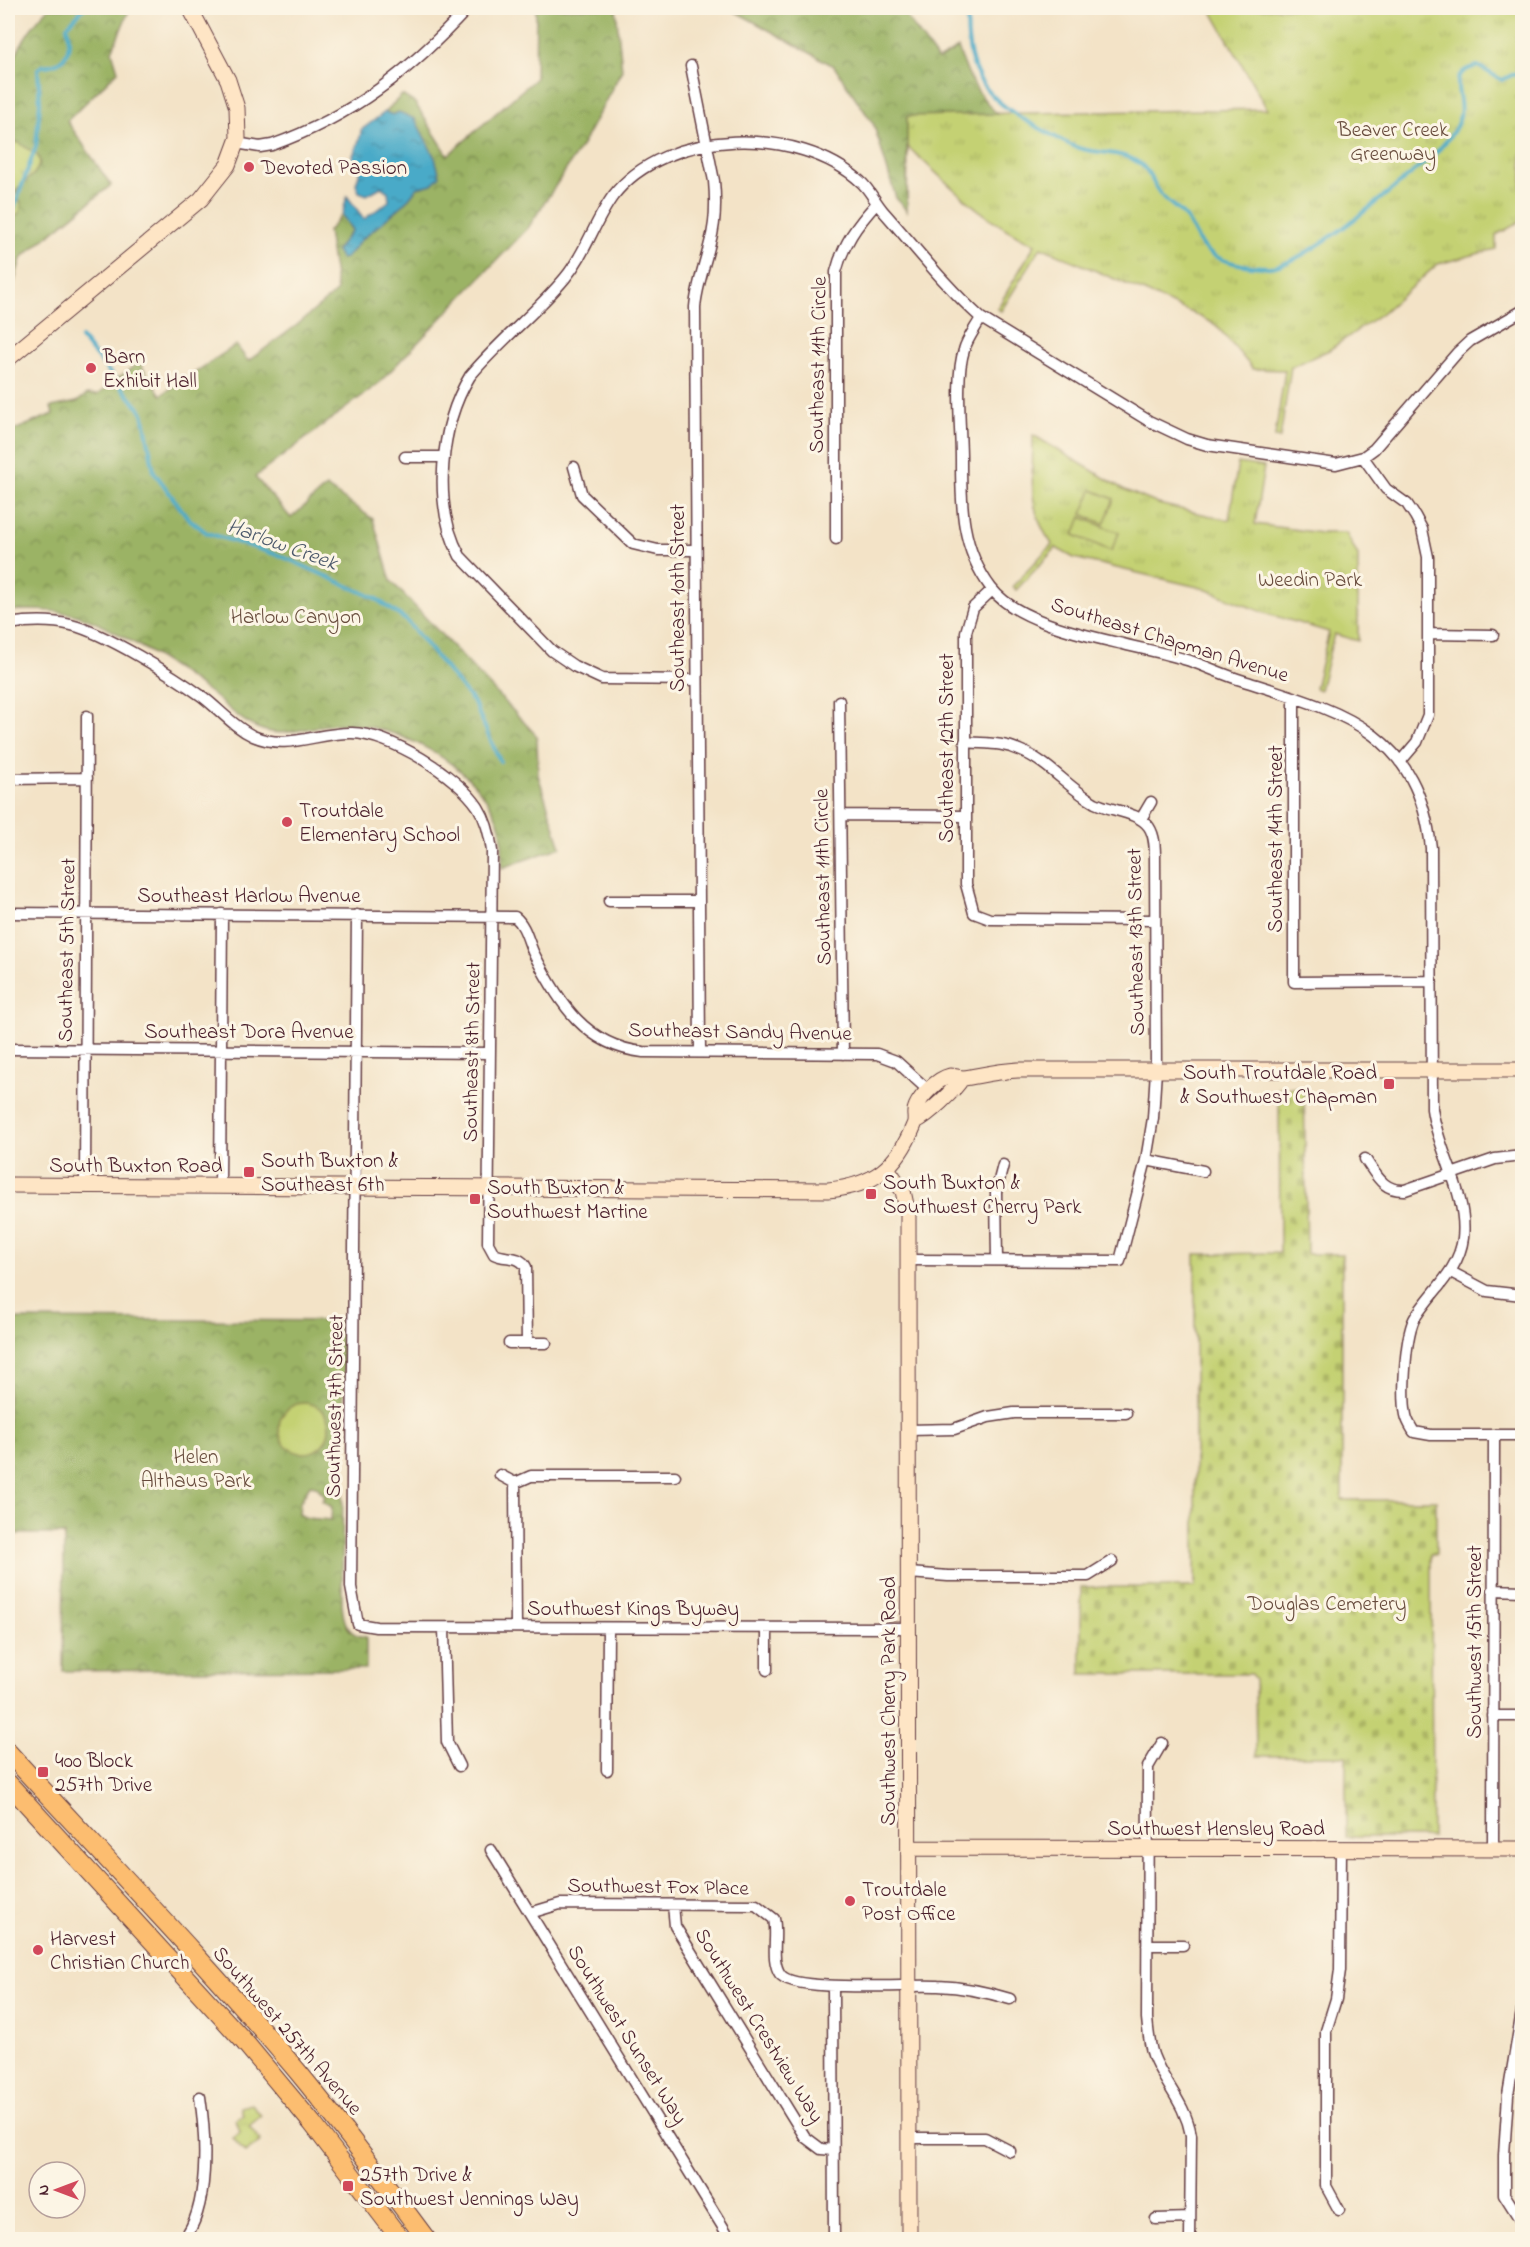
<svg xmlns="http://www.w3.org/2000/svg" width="1530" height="2247" font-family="'Indie Flower',sans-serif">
	<defs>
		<pattern id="grass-tufts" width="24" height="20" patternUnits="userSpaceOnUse" patternTransform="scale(1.5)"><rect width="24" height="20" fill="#c4d173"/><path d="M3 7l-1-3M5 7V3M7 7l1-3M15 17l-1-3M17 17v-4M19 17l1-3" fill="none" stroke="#aab364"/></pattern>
		<pattern id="forest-crowns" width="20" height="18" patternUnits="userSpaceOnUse" patternTransform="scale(1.5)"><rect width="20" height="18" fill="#9bb365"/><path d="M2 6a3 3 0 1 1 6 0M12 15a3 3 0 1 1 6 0" fill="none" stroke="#809153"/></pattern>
		<pattern id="cemetery-stones" width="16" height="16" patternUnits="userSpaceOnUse" patternTransform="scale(1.5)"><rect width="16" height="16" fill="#c4d173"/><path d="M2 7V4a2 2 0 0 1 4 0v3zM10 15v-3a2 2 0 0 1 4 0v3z" fill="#aab364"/></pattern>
		<pattern id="water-ripples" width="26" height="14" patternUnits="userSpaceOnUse" patternTransform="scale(1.5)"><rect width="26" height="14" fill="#49aac8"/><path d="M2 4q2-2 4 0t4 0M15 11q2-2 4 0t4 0" fill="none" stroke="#3f8aa3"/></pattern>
	</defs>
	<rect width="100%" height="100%" fill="#fcf5e5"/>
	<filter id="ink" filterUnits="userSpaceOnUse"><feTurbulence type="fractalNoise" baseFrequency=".0167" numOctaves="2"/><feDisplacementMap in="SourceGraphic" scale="12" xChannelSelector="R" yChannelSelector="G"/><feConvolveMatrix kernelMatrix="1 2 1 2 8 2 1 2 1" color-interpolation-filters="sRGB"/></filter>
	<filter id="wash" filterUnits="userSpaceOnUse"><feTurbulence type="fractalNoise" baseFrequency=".008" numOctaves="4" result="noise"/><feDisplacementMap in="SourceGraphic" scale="24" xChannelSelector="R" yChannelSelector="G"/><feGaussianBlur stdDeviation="1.35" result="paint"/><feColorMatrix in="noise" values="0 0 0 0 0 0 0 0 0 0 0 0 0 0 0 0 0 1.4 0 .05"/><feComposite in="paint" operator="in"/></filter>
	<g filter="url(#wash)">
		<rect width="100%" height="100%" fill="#f3e3c7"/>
		<path fill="url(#grass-tufts)" stroke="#87784f" stroke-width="1.5" d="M729,8H761L907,115L1267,109L1210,8H1522V221L1496,235V249L1438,264L1382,313L1329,350L1291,367L1280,438L1275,437L1285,370L1253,369L1216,325L1195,314L1041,247L1001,311L997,309L1035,244C985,223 948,183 908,147L907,211L896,198L874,125L834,66Z
			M18,142L111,185L8,269V144Z
			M1033,435L1123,489L1158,504L1229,520L1238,463L1264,467L1255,524L1321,533H1346L1358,556V641L1334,634L1320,690L1315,688L1329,632L1265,613L1202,588L1074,558L1056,548L1016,590L1013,586L1052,544C1026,509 1033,477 1033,435Z
			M252,2104L261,2116L249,2126L261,2141L245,2153L233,2138L240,2132L236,2120L243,2115L240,2107Z"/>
		<path fill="url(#forest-crowns)" stroke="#726948" stroke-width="1.5" fill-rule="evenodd" d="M49,8H130L112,51L118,71L67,121L111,185L22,257C17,268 14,290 8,297V222L20,212L21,203L15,192C24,178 35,180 40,162L38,156L18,142L8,144C7,85 4,53 49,8Z
			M536,8H616L622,70L582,145L528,228L379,383L255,477L291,518L326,487L373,519L391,581L537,736L538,775L561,847L502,868C502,852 504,834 497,819C475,764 394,722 337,724C308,725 286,740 257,728C237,719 223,702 206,690C175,667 112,626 76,615C55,610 28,609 8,611V428L17,429L53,414L51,407L77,402L87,394L97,395L139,362L161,395L236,345L248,361L297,325L337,291L328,231L342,215L352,230L336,251L346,258L360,241L404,204L417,188L432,184C433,175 436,163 434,156C427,139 402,118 385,112L402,95L415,103L448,155L535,79Z
			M729,8H900L938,60L958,48C968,77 976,92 997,114L907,116V211L896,198L874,125L834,66Z
			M8,1319L344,1321L342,1603C343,1619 346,1636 366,1637V1669L63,1671L64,1534H8ZM310,1485L316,1486L325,1496L322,1501L332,1507L331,1520L306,1518L299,1514L300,1502Z"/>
		<path fill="url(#cemetery-stones)" stroke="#87784f" stroke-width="1.5" d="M1279,1088H1304L1307,1254H1342V1500H1436V1554H1431L1432,1837H1346V1756H1256L1255,1679L1251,1674H1081V1587H1195V1254L1280,1253Z"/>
		<path fill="#c4d173" stroke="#87784f" stroke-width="1.5" d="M1092,490L1114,499L1104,524L1082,514Z
			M1081,517L1119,533L1111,551L1074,535Z
			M279 1428a25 25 0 1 1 50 0a25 25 0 1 1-50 0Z"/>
		<path fill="url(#water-ripples)" stroke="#4a647a" stroke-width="1.5" d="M385,112L393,115L399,112L415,119L435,158L440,176L432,184L417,188L404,204L360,241L346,258L341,259L336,251L352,230L342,215L347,196L364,219L389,201L388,192L381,187L367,195L359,192L356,184L360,171L357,166L351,165C352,151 361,143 361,130Z"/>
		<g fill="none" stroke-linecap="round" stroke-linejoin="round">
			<path stroke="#49aac8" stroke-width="4" d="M968,8C963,73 984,99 1041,129C1054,136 1068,146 1082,149C1101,154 1122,151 1139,163C1151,171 1153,186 1162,196C1169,204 1179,209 1185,217C1193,227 1196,239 1204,248C1217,263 1250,267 1269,267C1305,267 1401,181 1433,156C1444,144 1456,132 1460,116C1465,95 1443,73 1478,66L1502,80L1522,70
				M8,216L14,208L36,146L40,103L38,69L42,66C68,65 72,49 67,26L84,8
				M8,308L12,314
				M81,338L143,413L154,472L188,518L207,533L281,556L375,598L406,620L474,703L500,761"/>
		</g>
	</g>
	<g filter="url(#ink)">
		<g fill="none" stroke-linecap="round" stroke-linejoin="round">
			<g stroke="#633c42" stroke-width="13">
				<path id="street" d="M691,66L714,181C716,202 716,222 710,243C705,264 697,285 695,307L700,1052
					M236,143L260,147L272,145C353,116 410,71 468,8
					M981,318C975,329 967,339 964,350C955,377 961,429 961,459C961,506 961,548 991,588C1016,621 1084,635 1123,644C1146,650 1170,654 1193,662C1210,668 1227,676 1244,681C1342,712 1418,731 1431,848L1432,1109C1438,1152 1468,1194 1463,1238C1459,1270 1433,1290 1416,1316C1405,1332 1402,1395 1406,1415C1407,1421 1411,1427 1414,1432L1431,1435H1522
					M405,457H444
					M1363,457L1386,489L1407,504L1415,516L1422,529L1428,557V715L1417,742L1400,762
					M574,467L582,495L633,544L658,550H696
					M836,539V272C843,244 857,225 877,203
					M8,624C29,621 50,620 71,625C105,633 174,676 203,697C220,710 234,727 253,736C288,751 317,732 352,733C390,734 457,775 478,807C487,821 490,835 492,851L488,1243L494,1254C505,1260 519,1254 526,1267L527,1343
					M1429,634L1493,635
					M697,680L602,679L574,666L552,651L460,556C432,505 440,425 470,376C499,341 536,313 565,278C586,253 594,222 613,196C666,127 800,125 861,182C870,190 875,202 883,211C915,247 945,286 981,318L1149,421L1187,439L1207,445L1336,464L1363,457L1374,449L1457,353L1470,341L1522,311
					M1294,697V982L1432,981
					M839,701L843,1054
					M8,779L87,778
					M841,815L965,816
					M1141,819L1151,802
					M609,901H698
					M8,913L515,917C526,926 528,942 534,954C559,1003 586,1046 643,1052L877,1054L896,1061L929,1091
					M974,913L966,884V632L973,608L992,590
					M974,913L990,919L1155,920
					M357,915L351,1587L358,1624L376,1627L908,1628
					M8,1049L490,1053
					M1365,1159C1377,1176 1383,1191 1405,1190L1495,1159L1522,1156
					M1146,1160L1203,1171
					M85,1185L87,716
					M220,1186L222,914
					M908,1260L1120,1261L1146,1160L1153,1118L1156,1070L1155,859C1155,849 1155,836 1149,827C1139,812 1111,811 1095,803C1068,788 1048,761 1019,750C1002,742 983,744 965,742
					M997,1260L996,1192L1003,1165
					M1451,1272L1487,1291L1522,1295
					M509,1343H546
					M909,1430L954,1429L988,1417L1014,1413H1126
					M500,1475L515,1483
					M515,1483L531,1476H675
					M515,1483L516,1627
					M909,1573L948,1576H1088L1112,1561
					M1493,1590L1522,1591
					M444,1628L447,1742L459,1766
					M767,1670V1628
					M1493,1716H1522
					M1162,1743L1148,1767L1147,2018C1148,2030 1149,2043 1153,2055C1164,2084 1185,2102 1191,2135L1190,2240
					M607,1770L608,1628
					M1493,1849L1494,1435
					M491,1850L731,2240
					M673,1905L675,1926L805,2137L821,2149L833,2150
					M530,1913L560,1904L756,1905L774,1919C778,1936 770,1959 780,1974C793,1993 910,1984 938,1986C962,1987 987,1992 1010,1999
					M1147,1945H1183
					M833,1986L834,2240
					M909,2138H985L1010,2151
					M1339,2210L1326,2186V2031L1336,1999L1340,1970L1341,1849
					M1156,2219L1190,2218
					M1521,2221L1504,2194V2155L1508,2095L1522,2011
					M183,2240C210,2208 206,2137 200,2097"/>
			</g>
			<g stroke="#633c42" stroke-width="17">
				<path id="secondary" d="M8,359L201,199L228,165L238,138L237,108L228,80L190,8
					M916,1121C928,1115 955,1090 962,1078
					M887,1168L903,1191L908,1214L909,2240
					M8,1185L828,1190C874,1186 897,1167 914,1125C917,1119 913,1113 916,1107C921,1096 937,1079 950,1076C954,1076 959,1078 964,1078C982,1075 999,1071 1018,1070H1522
					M909,1848L1522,1849"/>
			</g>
			<g stroke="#633c42" stroke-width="20">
				<path id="primary" d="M8,1752C103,1856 202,1958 293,2066C340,2122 383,2181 427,2240
					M8,1783L242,2039L312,2123L401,2240"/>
			</g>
			<use href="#street" stroke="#fff" stroke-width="10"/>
			<use href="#secondary" stroke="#fee5c5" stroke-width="15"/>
			<use href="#primary" stroke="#fcbd6f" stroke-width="18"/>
		</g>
	</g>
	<g fill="#d1495b" stroke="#fcf5e5" stroke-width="2">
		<circle cx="249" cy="167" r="6"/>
		<circle cx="91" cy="368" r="6"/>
		<circle cx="287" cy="822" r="6"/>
		<rect x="1383" y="1078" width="12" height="12" rx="3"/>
		<rect x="243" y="1166" width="12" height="12" rx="3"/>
		<rect x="865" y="1188" width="12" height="12" rx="3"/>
		<rect x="469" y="1193" width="12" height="12" rx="3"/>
		<rect x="37" y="1766" width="12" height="12" rx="3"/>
		<circle cx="850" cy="1901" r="6"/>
		<circle cx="38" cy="1950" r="6"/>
		<rect x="342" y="2180" width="12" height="12" rx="3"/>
	</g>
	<g text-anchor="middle" stroke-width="6" stroke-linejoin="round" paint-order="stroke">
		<g font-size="21" fill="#684c3d" stroke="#fcf5e5">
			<text x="1393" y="136">Beaver Creek<tspan x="1393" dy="24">Greenway</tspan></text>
			<text x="1310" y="586">Weedin Park</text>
			<text x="296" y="623">Harlow Canyon</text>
			<text x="196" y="1463">Helen<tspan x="196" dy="24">Althaus Park</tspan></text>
			<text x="1327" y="1610">Douglas Cemetery</text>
		</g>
		<g font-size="21" fill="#4a1f2b" stroke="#fcf5e5" text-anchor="start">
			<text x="261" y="174">Devoted Passion</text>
			<text x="103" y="363">Barn<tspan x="103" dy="24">Exhibit Hall</tspan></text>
			<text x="299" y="817">Troutdale<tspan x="299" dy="24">Elementary School</tspan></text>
			<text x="1377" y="1079" text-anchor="end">South Troutdale Road<tspan x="1377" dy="24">&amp; Southwest Chapman</tspan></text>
			<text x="261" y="1167">South Buxton &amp;<tspan x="261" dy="24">Southeast 6th</tspan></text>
			<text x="883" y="1189">South Buxton &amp;<tspan x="883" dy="24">Southwest Cherry Park</tspan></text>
			<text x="487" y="1194">South Buxton &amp;<tspan x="487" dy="24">Southwest Martine</tspan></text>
			<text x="55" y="1767">400 Block<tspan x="55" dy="24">257th Drive</tspan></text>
			<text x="862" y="1896">Troutdale<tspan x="862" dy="24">Post Office</tspan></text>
			<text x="50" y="1945">Harvest<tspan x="50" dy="24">Christian Church</tspan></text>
			<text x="360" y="2181">257th Drive &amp;<tspan x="360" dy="24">Southwest Jennings Way</tspan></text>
		</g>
		<g font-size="21" fill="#4a1f2b" stroke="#fcf5e5">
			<text transform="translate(817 365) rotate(-89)" y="7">Southeast 11th Circle</text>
			<text transform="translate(677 598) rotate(-90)" y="7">Southeast 10th Street</text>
			<text transform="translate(1170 639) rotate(17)" y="7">Southeast Chapman Avenue</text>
			<text transform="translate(946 748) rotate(-90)" y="7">Southeast 12th Street</text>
			<text transform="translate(1275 839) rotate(-90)" y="7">Southeast 14th Street</text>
			<text transform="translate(822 877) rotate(-91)" y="7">Southeast 11th Circle</text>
			<text x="249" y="902">Southeast Harlow Avenue</text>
			<text transform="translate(1135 942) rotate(-91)" y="7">Southeast 13th Street</text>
			<text transform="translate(66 950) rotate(-89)" y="7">Southeast 5th Street</text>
			<text x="249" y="1038">Southeast Dora Avenue</text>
			<text transform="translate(740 1031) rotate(1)" y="7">Southeast Sandy Avenue</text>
			<text transform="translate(471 1052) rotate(-89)" y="7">Southeast 8th Street</text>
			<text x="136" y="1172">South Buxton Road</text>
			<text transform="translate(334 1406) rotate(-89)" y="7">Southwest 7th Street</text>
			<text x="633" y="1615">Southwest Kings Byway</text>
			<text transform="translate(1474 1642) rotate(-90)" y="7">Southwest 15th Street</text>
			<text transform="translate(888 1701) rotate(-90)" y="7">Southwest Cherry Park Road</text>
			<text x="1216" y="1835">Southwest Hensley Road</text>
			<text transform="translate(658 1886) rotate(1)" y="7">Southwest Fox Place</text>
			<text transform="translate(760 2025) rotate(58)" y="7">Southwest Crestview Way</text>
			<text transform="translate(288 2030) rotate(49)" y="7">Southwest 257th Avenue</text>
			<text transform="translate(628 2034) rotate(58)" y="7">Southwest Sunset Way</text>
		</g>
		<g font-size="22" font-style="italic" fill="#4a576a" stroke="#fcf5e5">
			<text transform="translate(283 543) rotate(20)" y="8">Harlow Creek</text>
		</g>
	</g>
	<rect width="1530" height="2247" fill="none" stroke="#fcf5e5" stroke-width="30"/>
	<g transform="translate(57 2190) rotate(270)"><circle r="28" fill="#fcf5e5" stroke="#b59f9b" stroke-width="1.5"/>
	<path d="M0-4.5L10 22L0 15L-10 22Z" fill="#d1495b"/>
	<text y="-9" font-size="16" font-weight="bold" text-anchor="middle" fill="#4a1f2b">N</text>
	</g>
</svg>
